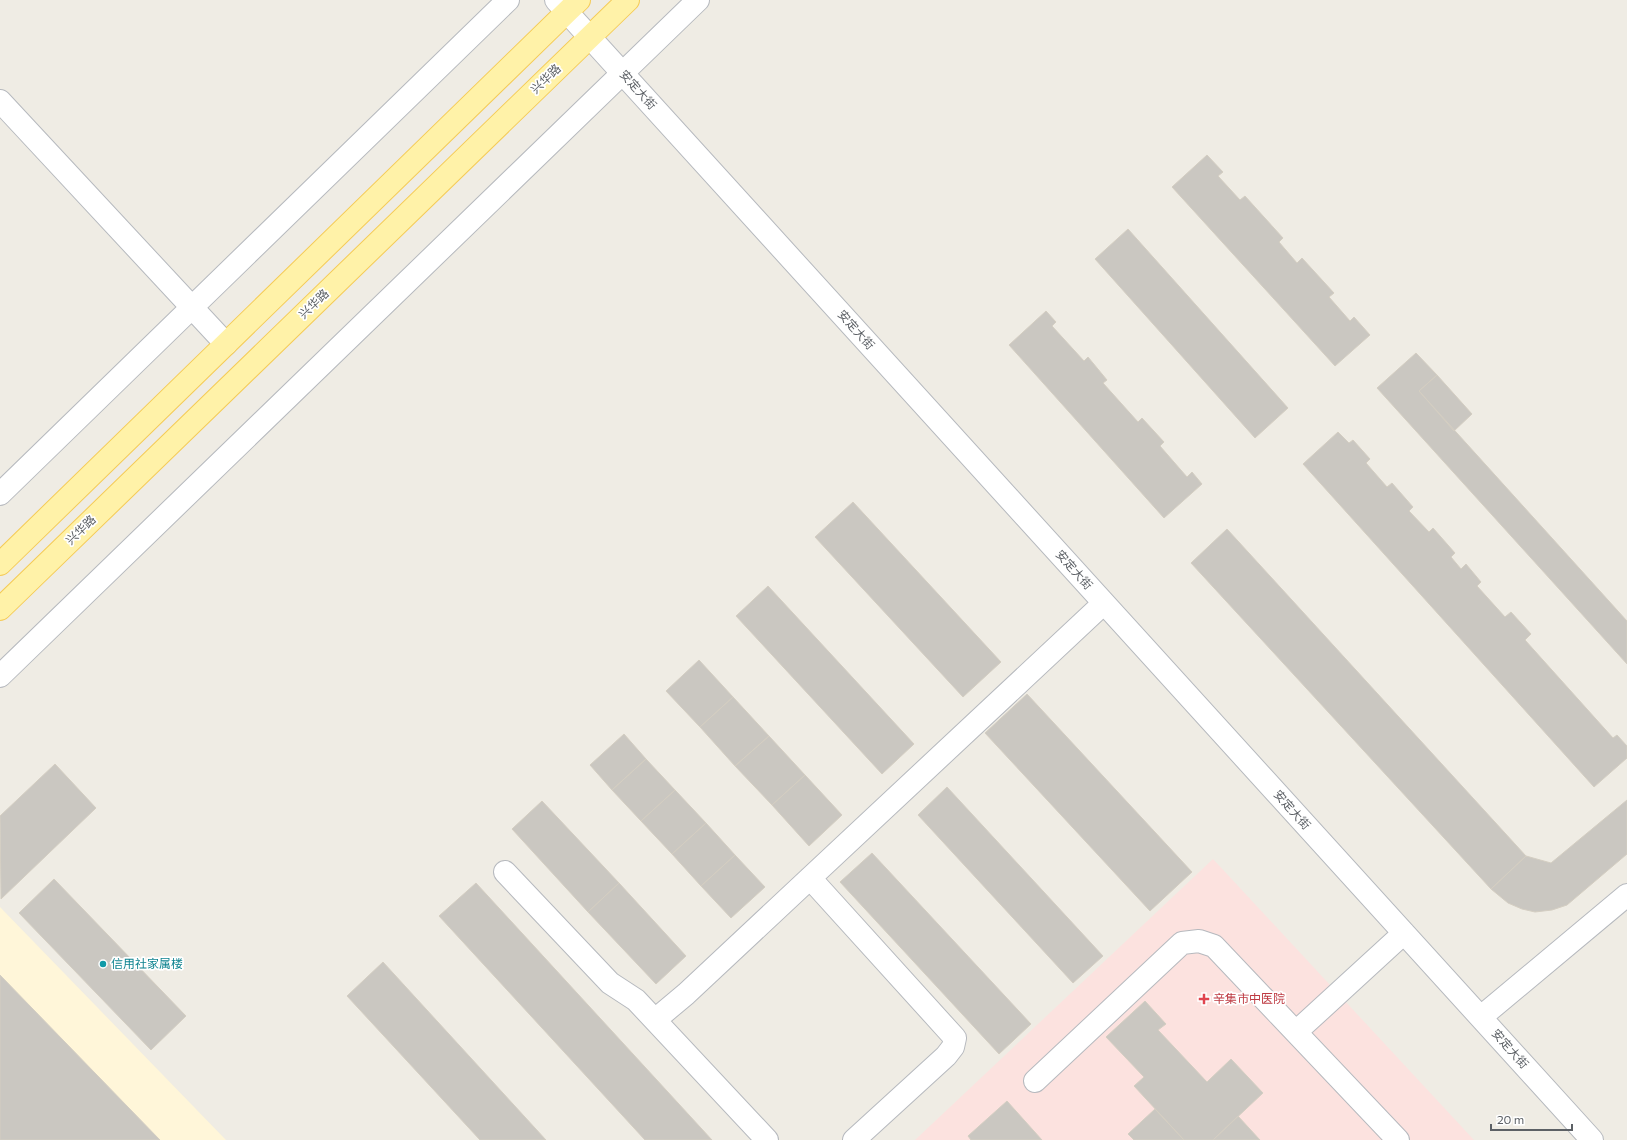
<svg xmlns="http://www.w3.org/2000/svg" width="1627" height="1140" font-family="Commissioner,'Noto Sans SC',sans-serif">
	<rect width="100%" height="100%" fill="#efece4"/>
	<path fill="#fff6d9" d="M0,907L226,1140H0Z"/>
	<path fill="#fce2df" d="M1213,859L1474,1140H915Z"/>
	<path fill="#cac7c1" stroke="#d4cec2" d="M1207,155L1223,172L1218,176L1240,200L1245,196L1283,238L1279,242L1297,263L1302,258L1334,293L1329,297L1350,321L1354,317L1370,335L1335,366L1172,187Z
		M1128,229L1288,408L1255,438L1095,259Z
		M1046,311L1056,322L1052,326L1084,361L1088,357L1107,380L1103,383L1138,422L1142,418L1164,442L1160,446L1187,477L1192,472L1202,484L1164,518L1009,345Z
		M1416,353L1437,375L1419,391L1627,621V664L1377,388Z
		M1437,375L1472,414L1454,431L1419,391Z
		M1338,432L1349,443L1353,440L1370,459L1366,463L1387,487L1392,483L1413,507L1409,511L1429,532L1433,528L1455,553L1451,557L1461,569L1466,564L1481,582L1477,586L1505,617L1511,612L1531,634L1525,640L1613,738L1617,735L1627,746V758L1594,787L1303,464Z
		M853,502L1001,662L963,697L815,537Z
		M1227,529L1526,856L1491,889L1191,563Z
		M768,586L914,744L882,774L736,616Z
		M699,660L733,697L700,727L666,691Z
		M1027,694L1192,872L1150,911L985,733Z
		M733,697L769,736L735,766L700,727Z
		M624,734L646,759L612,790L590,765Z
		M769,736L805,775L772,805L735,766Z
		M646,759L675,790L641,821L612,790Z
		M55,764L96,808L1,899L0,816Z
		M805,775L842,815L809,846L772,805Z
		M947,787L1103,956L1073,983L918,815Z
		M675,790L706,823L672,854L641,821Z
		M1627,800V854L1567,905L1552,910L1535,912L1522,909L1508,903L1491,889L1526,856L1551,863Z
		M542,801L619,883L588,912L512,829Z
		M706,823L735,855L701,886L672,854Z
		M872,853L1031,1024L999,1054L840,882Z
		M735,855L765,887L731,918L701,886Z
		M54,879L186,1016L151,1050L19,913Z
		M476,883L712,1140H645L439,916Z
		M619,883L686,956L656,984L588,912Z
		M383,962L546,1140H480L347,996Z
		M0,975L160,1140H0Z
		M1145,1001L1166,1024L1158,1030L1207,1082L1231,1059L1263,1093L1213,1140H1184L1134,1086L1144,1077L1106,1037Z
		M1007,1101L1042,1140H971L968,1136Z
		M1155,1109L1184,1140H1134L1128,1134Z
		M1238,1116L1260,1140H1213Z"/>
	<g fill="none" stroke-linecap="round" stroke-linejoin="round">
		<g stroke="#b6b9be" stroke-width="24">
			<path id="minor" d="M556,0L1592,1140
				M0,101L226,344
				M0,494L508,0
				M0,676L698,0
				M505,872L610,983L636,1000L767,1140
				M810,878L955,1038L953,1047L946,1056L854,1140
				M1481,1017L1627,895
				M655,1020L686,994L1104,603
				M1296,1032L1404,933
				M1035,1081L1182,943L1199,941L1214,946L1398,1140"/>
		</g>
		<g stroke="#f5cb56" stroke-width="24">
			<path id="major" d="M0,564L579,0
				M0,609L628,0"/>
		</g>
		<use href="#minor" stroke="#fff" stroke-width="22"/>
		<use href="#major" stroke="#fff2a8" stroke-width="22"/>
	</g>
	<circle fill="#0f9aa8" stroke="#fff" stroke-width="1.5" cx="103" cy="964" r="4"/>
	<path fill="#e0444e" stroke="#fff" stroke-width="1.5" d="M1202 993h4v4h4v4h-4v4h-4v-4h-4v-4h4z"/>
	<g text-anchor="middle" stroke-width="3.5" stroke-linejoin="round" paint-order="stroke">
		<g font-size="12" fill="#5c6065" stroke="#fff">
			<text transform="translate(546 79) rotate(-44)" y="4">兴华路</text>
			<text transform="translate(638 90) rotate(48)" y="4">安定大街</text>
			<text transform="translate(314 304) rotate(-44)" y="4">兴华路</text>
			<text transform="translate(856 330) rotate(48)" y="4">安定大街</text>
			<text transform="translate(81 530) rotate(-44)" y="4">兴华路</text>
			<text transform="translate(1074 570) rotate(48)" y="4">安定大街</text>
			<text transform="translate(1292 810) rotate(48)" y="4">安定大街</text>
			<text transform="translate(1510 1049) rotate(48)" y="4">安定大街</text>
		</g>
		<g font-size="12" fill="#0d838f" stroke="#fff" text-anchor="start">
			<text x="111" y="968">信用社家属楼</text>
		</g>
		<g font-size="12" fill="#be3a42" stroke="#fff" text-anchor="start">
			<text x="1213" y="1003">辛集市中医院</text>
		</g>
	</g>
	<path d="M1491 1124v6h81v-6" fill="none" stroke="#5c6065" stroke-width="2"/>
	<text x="1497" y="1124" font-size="12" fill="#5c6065" stroke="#ffffff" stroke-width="3" paint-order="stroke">20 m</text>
</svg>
